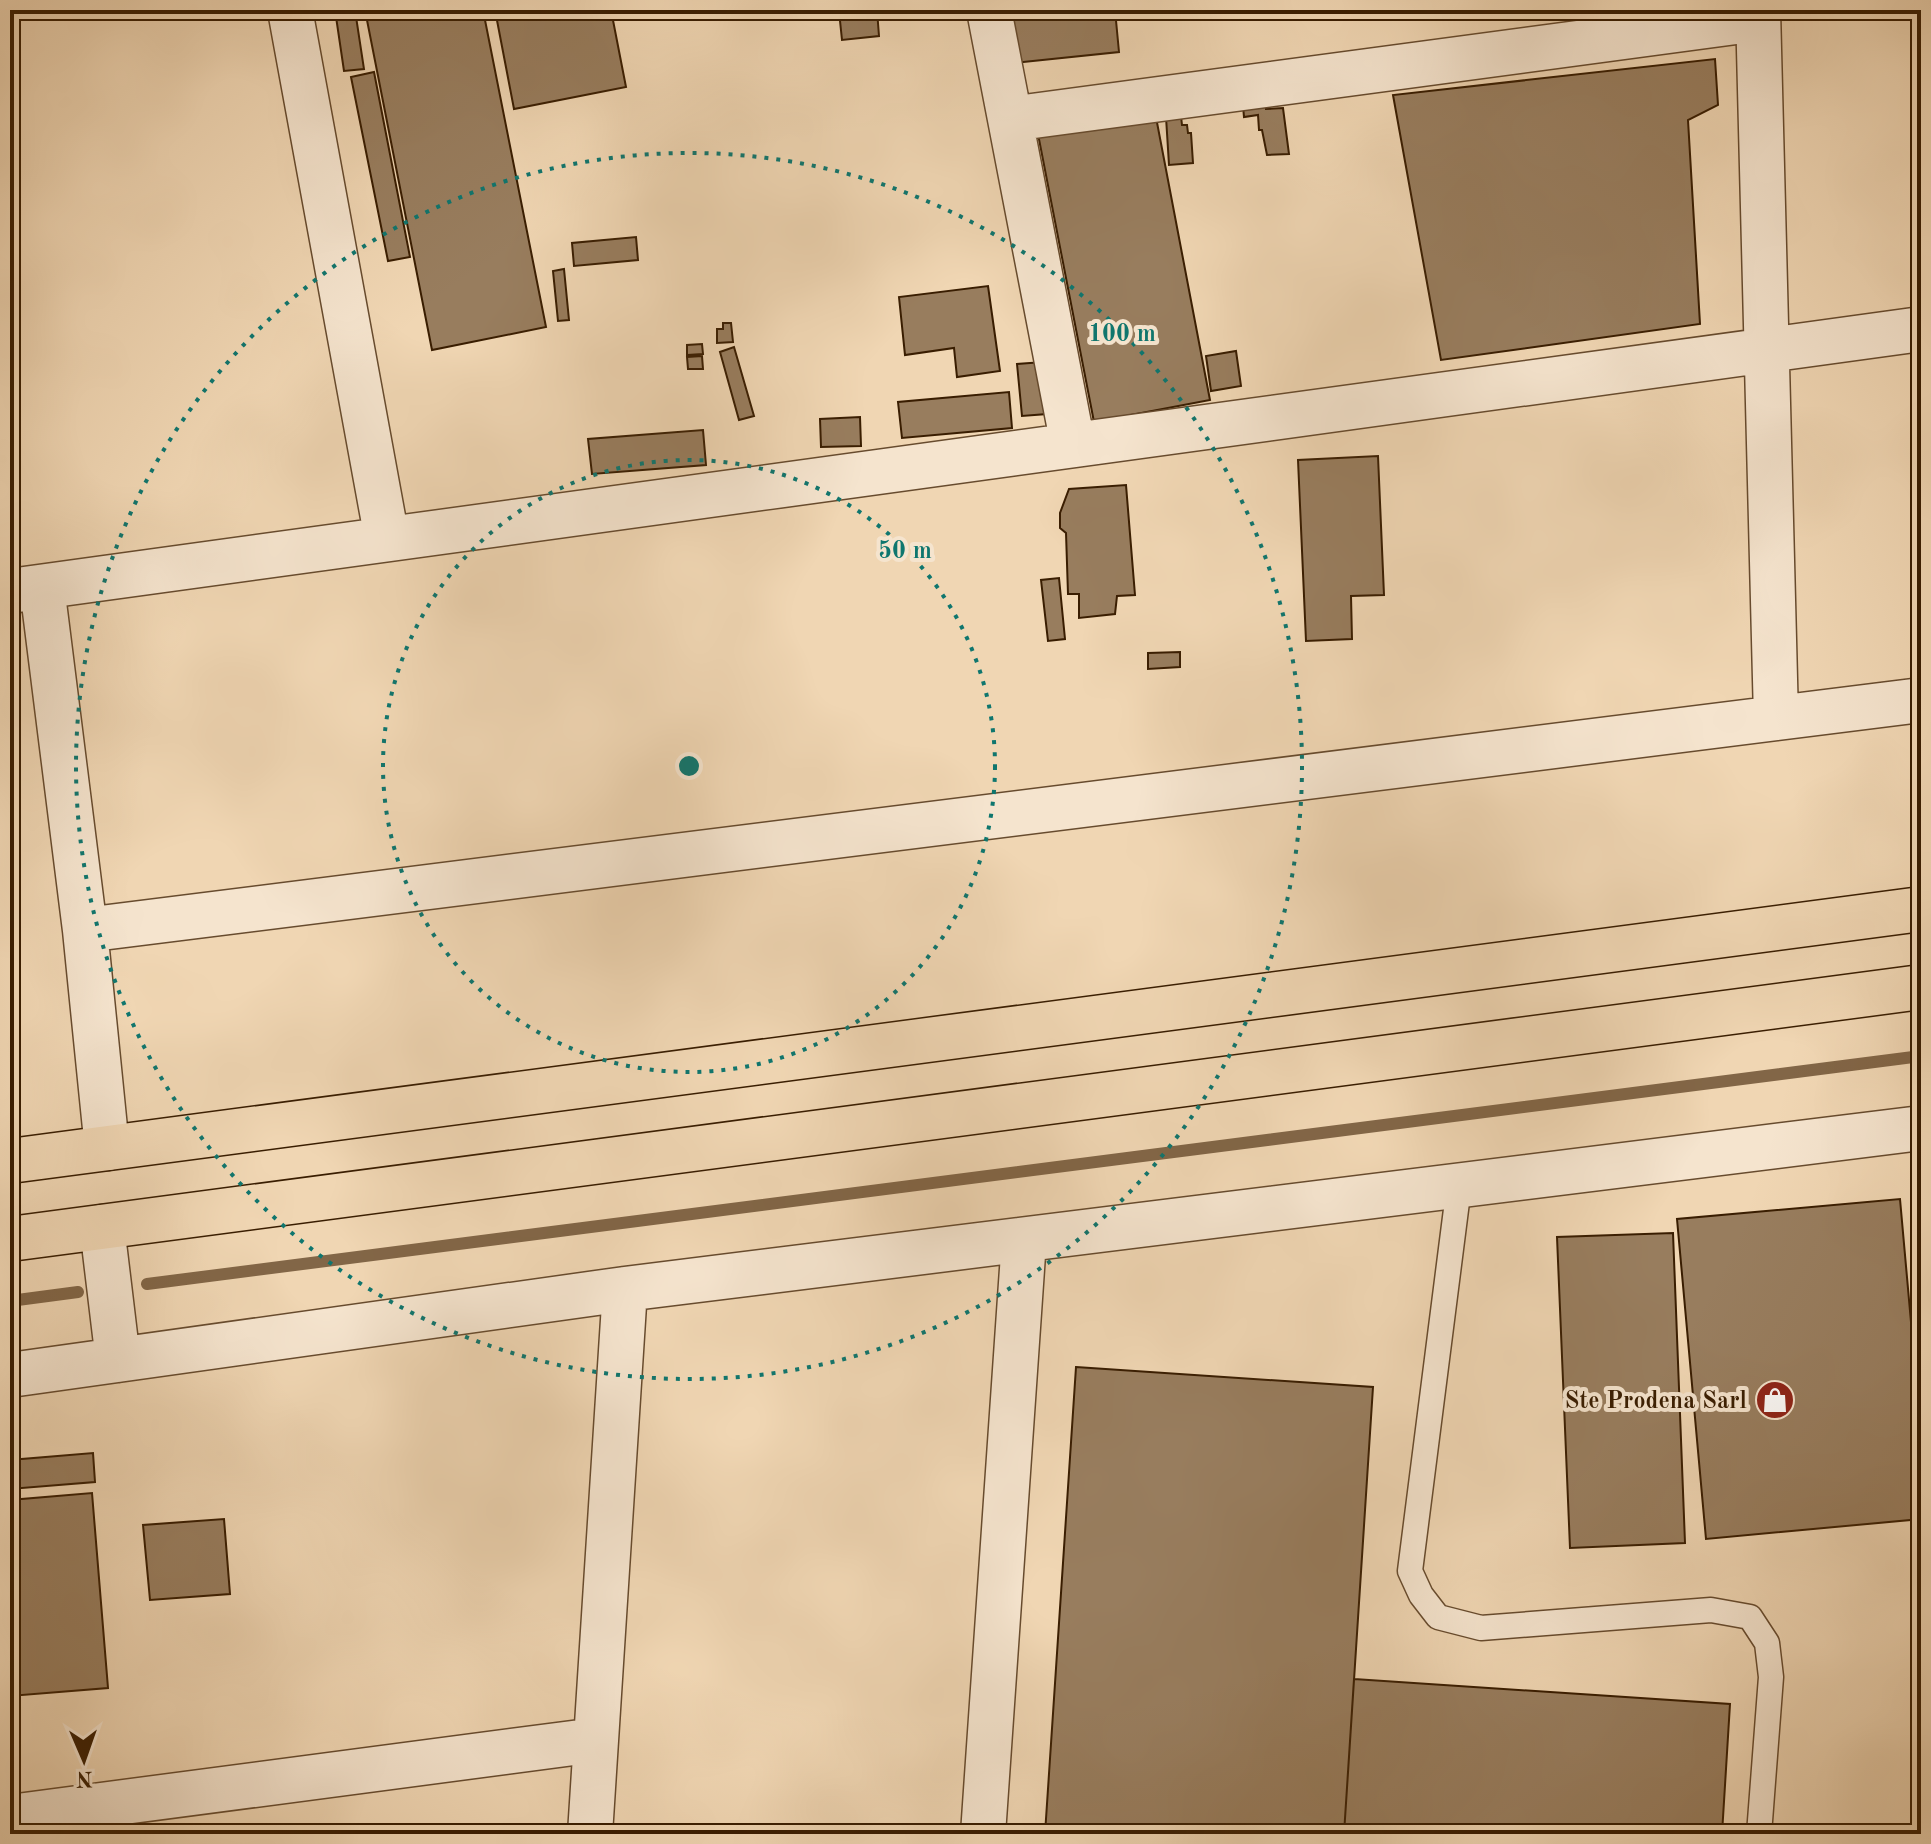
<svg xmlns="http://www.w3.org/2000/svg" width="1931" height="1844" font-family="'Old Standard TT',serif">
	<rect width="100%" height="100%" fill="#f0d6b3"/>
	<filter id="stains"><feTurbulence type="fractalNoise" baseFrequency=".0025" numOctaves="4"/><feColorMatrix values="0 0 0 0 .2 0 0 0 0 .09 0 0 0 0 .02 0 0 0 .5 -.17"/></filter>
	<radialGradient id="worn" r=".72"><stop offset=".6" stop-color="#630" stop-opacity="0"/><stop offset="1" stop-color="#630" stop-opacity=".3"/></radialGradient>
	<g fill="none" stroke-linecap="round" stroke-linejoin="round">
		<path stroke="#826647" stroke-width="12" d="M147,1284L1921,1056
			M10,1301L78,1292"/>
	</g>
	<path fill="#987d5e" stroke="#391d01" stroke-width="2" d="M335,10H355L364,69L344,71Z
		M365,10H483L546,327L432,350Z
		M495,10H611L626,87L514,109Z
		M877,10L879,36L842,40L839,11Z
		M998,10H1115L1119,52L1004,64Z
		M1715,59L1718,105L1688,120L1700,324L1441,360L1393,95Z
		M374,72L410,257L388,261L351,77Z
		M1242,95L1266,104V109L1283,108L1289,154L1267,155L1262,130H1259L1258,115L1244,117Z
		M1155,112L1210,400L1094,422L1038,134Z
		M1181,116L1182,125H1187L1188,133H1191L1193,163L1169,165L1166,117Z
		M636,237L638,260L574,266L572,243Z
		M564,269L569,320L558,321L553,271Z
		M988,286L1000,371L957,377L954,348L905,355L899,297Z
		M723,323H731L733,342L717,343V329H723Z
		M702,344L703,354L687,355V345Z
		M734,347L754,416L739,420L720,352Z
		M1236,351L1241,386L1211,391L1206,356Z
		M702,356L703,369H688L687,357Z
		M1043,362L1047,414L1022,416L1017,364Z
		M1009,392L1012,428L902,438L898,402Z
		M860,417L861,446L821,447L820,419Z
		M703,430L706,465L592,474L588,439Z
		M1378,456L1384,595L1351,596L1352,639L1306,641L1298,460Z
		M1126,485L1135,595L1117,596L1115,614L1079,618V594H1068L1066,533L1060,528V513L1069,489Z
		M1059,578L1065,639L1048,641L1041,580Z
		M1180,652V667L1148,669V653Z
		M1900,1199L1921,1434V1519L1706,1539L1677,1219Z
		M1673,1233L1685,1543L1570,1548L1557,1237Z
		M1076,1367L1373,1387L1344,1834H1045Z
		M93,1453L95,1482L10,1489V1460Z
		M92,1493L108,1688L10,1696V1500Z
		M224,1519L230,1594L150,1600L143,1525Z
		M1354,1679L1730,1704L1722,1834H1344Z"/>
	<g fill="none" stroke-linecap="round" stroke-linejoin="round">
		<g stroke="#674b2e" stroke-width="27">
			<path id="lane" d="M1459,1186L1410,1571L1421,1595L1438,1617L1481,1628L1711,1610L1750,1617L1767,1643L1771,1677L1759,1834"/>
		</g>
		<g stroke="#674b2e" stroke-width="47">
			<path id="street" d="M290,10L387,539
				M989,10L1073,445
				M1758,10L1776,718
				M1010,119L1758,19
				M42,587L85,930L107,1148
				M10,591L1921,329
				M85,930L1921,700
				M102,1227L118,1360
				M10,1375L625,1289L1921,1128
				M10,1817L596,1740
				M590,1834L625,1289
				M983,1834L1024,1240"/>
		</g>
		<g stroke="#391d01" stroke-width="47">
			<path id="highway" d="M10,1161L1921,909
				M10,1239L1921,987"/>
		</g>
		<use href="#lane" stroke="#f5e4ce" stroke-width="24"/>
		<use href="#street" stroke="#f5e4ce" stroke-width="44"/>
		<use href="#highway" stroke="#f0d6b3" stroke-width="44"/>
	</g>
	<g fill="none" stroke="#0f766e" stroke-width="4" stroke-dasharray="4 8">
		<circle cx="689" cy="766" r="306"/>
		<circle cx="689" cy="766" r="613"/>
	</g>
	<defs>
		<g id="shop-disc" transform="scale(2)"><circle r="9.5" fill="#8f2418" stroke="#f5e4ce"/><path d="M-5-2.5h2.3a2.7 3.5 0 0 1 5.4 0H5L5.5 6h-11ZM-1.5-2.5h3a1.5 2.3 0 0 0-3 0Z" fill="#fff"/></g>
	</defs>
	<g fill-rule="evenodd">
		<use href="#shop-disc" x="1775" y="1400"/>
	</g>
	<g text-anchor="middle" stroke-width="8" stroke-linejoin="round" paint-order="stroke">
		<g font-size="24" font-weight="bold" fill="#391d01" stroke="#f5e4ce" text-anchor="end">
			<text x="1747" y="1408">Ste Prodena Sarl</text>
		</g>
	</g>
	<circle cx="689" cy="766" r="12" fill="#0f766e" stroke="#f5e4ce" stroke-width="4"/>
	<g font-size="24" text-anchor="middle" font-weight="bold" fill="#0f766e" stroke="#f5e4ce" stroke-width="8" stroke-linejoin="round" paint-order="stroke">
		<text x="1122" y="341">100 m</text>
		<text x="905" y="558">50 m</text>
	</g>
	<rect width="1931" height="1844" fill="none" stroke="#f0d6b3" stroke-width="40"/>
	<rect x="12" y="12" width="1907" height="1820" fill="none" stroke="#391d01" stroke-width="4"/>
	<rect x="20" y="20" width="1891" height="1804" fill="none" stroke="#391d01" stroke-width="2"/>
	<g transform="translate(84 1760) rotate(178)" stroke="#f5e4ce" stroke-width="6" paint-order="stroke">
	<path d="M0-6L14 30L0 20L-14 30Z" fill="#391d01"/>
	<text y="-12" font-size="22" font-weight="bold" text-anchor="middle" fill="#391d01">N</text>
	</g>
	<rect width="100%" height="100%" filter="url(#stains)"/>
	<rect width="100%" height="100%" fill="url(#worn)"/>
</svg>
